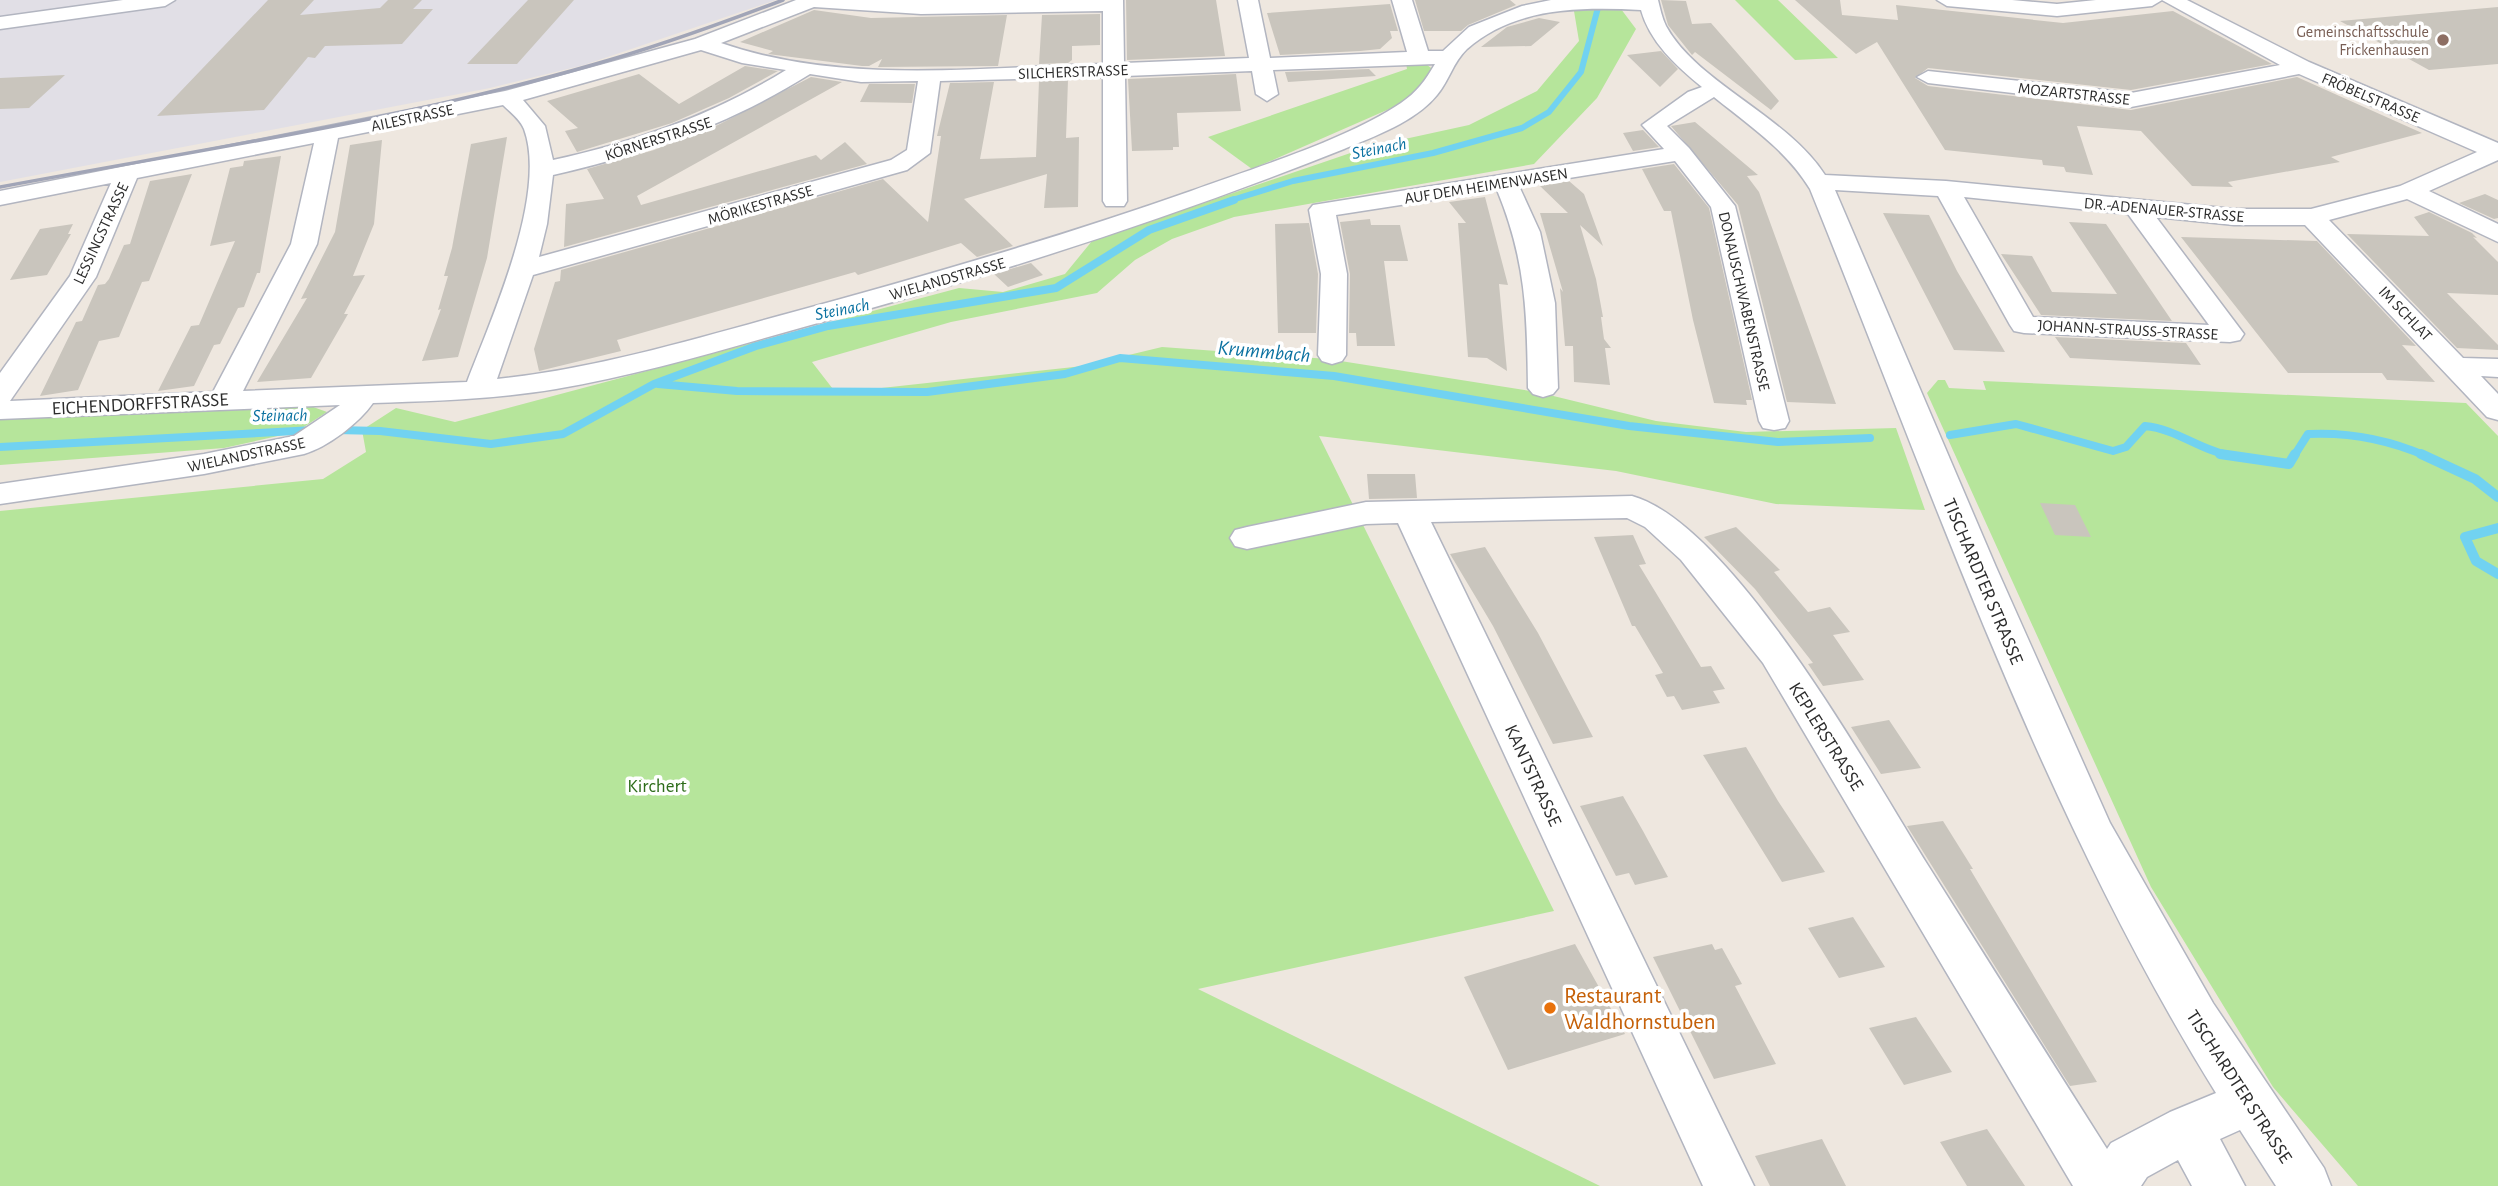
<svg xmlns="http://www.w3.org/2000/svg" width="2498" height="1186" font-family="'Alegreya Sans',sans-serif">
	<rect width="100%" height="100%" fill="#eee7df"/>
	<path fill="#e1dfe6" d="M0,0H776L584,65L490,88L0,182Z"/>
	<path fill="#b6e59b" d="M1735,0H1778L1838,58L1795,60Z
		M1589,7L1621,9L1636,29L1597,98L1534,164L1234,217L1172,239L1135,260L1097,293L951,322L812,362L836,393L1083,366L1162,347L1328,359L1537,392L1656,421L1746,432L1896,428L1925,510L1776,504L1616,471L1319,436L1554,911L1198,989L1600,1186H0V511L323,479L366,452L362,430L396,408L455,422L959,288L1003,292L1065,274L1092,241L1368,147L1469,125L1537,91L1579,41L1574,11Z
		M1406,63L1427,65L1434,70L1420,91L1403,103L1252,169L1208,137L1407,69Z
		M1938,380H1945L1949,388L1986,390L1983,381L2466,403L2498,436V1186H2358L2273,1087L2151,887L1927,393Z
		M294,400L327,412L296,432L224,448L0,465V419Z"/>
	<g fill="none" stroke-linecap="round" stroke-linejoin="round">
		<path stroke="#71d2f1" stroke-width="6" d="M1229,201L1293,181L1433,153L1522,128L1549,112L1581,72L1600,0"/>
		<path stroke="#71d2f1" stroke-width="8" d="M658,384L737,391L927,392L1065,374L1120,358L1334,376L1629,426L1778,442L1870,438
			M336,430L380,431L491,444L563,434L654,384L756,346L828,326L1056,288L1149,230L1234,200
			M1950,435L2016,424L2113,451L2126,447L2145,426C2177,429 2201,451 2232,456
			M0,447L314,430
			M2294,456L2308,434C2350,432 2387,439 2426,456"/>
		<path stroke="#71d2f1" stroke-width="10" d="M2220,454L2289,464L2295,454
			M2421,454L2475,479L2498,497
			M2498,528L2465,537L2476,561L2498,574"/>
	</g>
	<path fill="#c9c5bd" d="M268,0H314L300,15L380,8L388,0H422L413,9H433L402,44L325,46L315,58L308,57L264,110L157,116Z
		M528,0H574L517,64H467Z
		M1126,0H1216L1225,56L1127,60Z
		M1415,0H1510L1516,5L1468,25L1461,31H1424Z
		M1661,0L1686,1L1692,24L1711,23L1779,101L1771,110L1695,52L1692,55L1668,25Z
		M1795,0H1840L1842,15L1898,20L1896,5L2063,23L2173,11L2272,64L2131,90L1928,68L1915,78L1928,86L2131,110L2297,77L2422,133L2331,157L2340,162L2228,182L2233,187L2192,186L2141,131L2077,126L2093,175L2066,172L2064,167L2043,165L2042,160L1945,150L1877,42L1856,54Z
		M1390,4L1398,31H1390L1392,38L1380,49L1360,51L1280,55L1267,13Z
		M2498,7V64L2429,70L2340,21Z
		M814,10L871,18L1007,15L998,66L878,67L882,59L869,66H862L768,54L773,51L740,42Z
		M1100,14V45L1072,46V60L1068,63L1039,64L1042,15Z
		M1539,18L1560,22L1531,46L1481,47L1507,27Z
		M1661,51L1678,69L1660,87L1627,55Z
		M745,66L778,71L729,98L672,123L577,152L565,131L578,128L547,101L639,74L679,104Z
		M1369,69L1376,76L1288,82L1285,72Z
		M1236,74L1241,111L1177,113L1179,147H1173V150L1132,151L1128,79Z
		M65,75L29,108L0,109V78Z
		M811,77L842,82L637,196L641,205L816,155L821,160L845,142L867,164L564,247L566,204L604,199L587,169L654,150L718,125Z
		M1068,80L1066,138L1079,137L1078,207L1044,208L1047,174L964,199L1013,246L977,257L961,243L858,275L855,272L617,340L621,351L539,371L534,349L555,282L560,281L561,270L883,179L928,222L941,136H937L950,83L994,82L980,159L1036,157L1039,81Z
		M869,84H915L912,103L860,102Z
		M1695,122L1758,175L1747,176L1759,192L1836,404L1787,402L1738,205L1671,126Z
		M1643,130L1659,147L1633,151L1623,133Z
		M507,137L487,258L458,357L422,361L441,309L438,310L448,276H444L452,248L471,144Z
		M382,140L374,224L353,276L365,275L344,314H348L311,378L257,382L307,298L301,299L335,232L350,145Z
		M281,156L260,273H257L244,307L238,308L220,344L214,345L194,386L158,391L191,326L199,325L235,241L210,246L230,168L243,166L244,161Z
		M1674,164L1709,208L1752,400H1746L1747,405L1714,403L1693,320L1671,211H1664L1642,169Z
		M192,174L149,281L142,282L119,337L99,341L78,390L40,396L76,322L82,321L98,285L105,284L109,279L124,245L130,244L150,181Z
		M1569,181L1584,194L1603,246L1580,225L1596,279L1603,317H1601L1604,339L1611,348H1605L1610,385L1574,382L1573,346H1565L1560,288L1563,292L1540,213H1568L1540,186Z
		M2485,194L2498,200V218L2494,219L2459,203Z
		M1485,197L1508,285L1499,284L1507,371L1487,358L1468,357L1458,223H1466L1449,202Z
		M2429,212L2472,233L2477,238L2473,237L2498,262V295L2447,293L2498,345V350L2457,348L2347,234L2429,236L2414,217Z
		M1883,213L1929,215L1957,271L2005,352L1954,350Z
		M1370,219L1371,225H1400L1408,261H1384L1395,346H1357L1356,333H1349L1350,274L1340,222Z
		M2069,222L2106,224L2172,321L2041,315L2001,254L2032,256L2052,292L2117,294Z
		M1309,223L1318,274L1316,333H1278L1275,224Z
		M73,224L68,234H71L47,275L10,280L40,229Z
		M2181,237L2317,241L2416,346L2402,345L2435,382L2387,380L2382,373H2288Z
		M1031,263L1043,275L1008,287L994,274Z
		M2055,337L2186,343L2201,365L2070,358Z
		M1367,474H1415L1417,498L1369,499Z
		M2040,503L2075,505L2091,537L2055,535Z
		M1736,527L1780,570L1774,572L1808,612L1830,607L1850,632L1833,635L1864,680L1823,686L1808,664L1813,663L1755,589L1704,537Z
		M1633,535L1646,564L1639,565L1701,667L1711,666L1725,689L1713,691L1720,703L1682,710L1674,696L1667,697L1655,675L1663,673L1635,626H1632L1594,537Z
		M1485,547L1538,633L1593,737L1553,744L1493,626L1450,554Z
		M1889,720L1921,768L1881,774L1851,727Z
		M1746,747L1778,801L1825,872L1782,882L1703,755Z
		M1623,796L1643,831L1668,877L1635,885L1629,873L1616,876L1580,806Z
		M1943,821L1973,869H1970L2097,1082L2070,1086L1907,826Z
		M1853,917L1885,967L1839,978L1808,928Z
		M1575,944L1625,1034L1508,1070L1464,977Z
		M1712,944L1715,950L1722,948L1742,984L1735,986L1776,1064L1714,1079L1653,957Z
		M1916,1017L1952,1072L1904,1085L1869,1028Z
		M1987,1129L2025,1186H1967L1940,1142Z
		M1822,1139L1846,1186H1770L1755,1156Z"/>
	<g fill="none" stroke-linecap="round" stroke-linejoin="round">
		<g stroke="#b2b5c0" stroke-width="3">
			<path id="minor" d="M123,0H175L165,6L0,29V17Z
				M796,0H1123L1124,63L1249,58L1238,0H1258L1270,58L1407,52L1392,0H1412L1428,51H1443L1469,27L1522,6L1551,0H1658C1660,8 1662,18 1666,26C1697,83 1786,115 1825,175L1946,181L2234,209H2311L2400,186L2477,152L2299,74L2131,107L1928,83L1917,77L1928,71L2131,93L2280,65L2162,0H2187L2309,62L2498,143V160L2429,191L2498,224V242L2407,199L2329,220L2463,358L2498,359V377L2481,376L2498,394V420L2487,417L2305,225H2234L2156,217L2244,334L2240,340L2230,342L2024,333L2014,331L2010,325L1938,196L1835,190L1996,567L2110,823L2213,1003L2324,1168L2331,1186H2276L2240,1130L2220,1139L2245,1186H2192L2178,1160L2147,1177L2141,1186H2073L1763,663L1681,560L1645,527L1627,518L1431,522L1754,1186H1703L1398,523L1366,524L1247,549L1235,546L1230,538L1235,530L1247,527L1366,502L1632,496C1733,524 1872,776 1929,867C1988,961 2047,1055 2107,1149L2111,1143L2170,1112L2216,1093C2041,811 1934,495 1810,189C1786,150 1750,126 1714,97L1667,126L1689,148L1735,206L1789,421L1785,428L1774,430L1763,428L1759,421L1711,207L1675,161L1519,186L1540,232L1555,303L1558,388L1553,394L1543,397L1533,394L1528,388C1527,313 1526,260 1497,190L1336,215L1347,274L1346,355L1342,361L1332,364L1322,361L1318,355L1321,274L1309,210L1313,205L1664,149L1642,125L1688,92L1702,87C1676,66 1650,42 1641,10C1580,7 1515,7 1467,49C1453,62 1449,81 1437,95C1415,122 1375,136 1344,149C1181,214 1015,268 847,315C751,341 655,372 556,389C496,399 435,401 373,403C359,423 328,447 304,454L204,474L0,504V484L204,454L294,436L340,405L0,419V373L70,276L111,183L0,205V191L505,91L695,39ZM814,7L921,14L1103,11V64C978,67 842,85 721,43ZM701,50L742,63L786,70C713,115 636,142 553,160L545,126L523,100ZM1435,64C1425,81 1417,92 1401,103C1346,140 1254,168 1191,191C1058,238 922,277 786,314C691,340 595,369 497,379L533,275L907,170L930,153L940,81L1103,77V201L1106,206H1124L1127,201L1125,76L1252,71L1256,94L1267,101L1278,94L1273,70ZM810,74L861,82L918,81L907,150L891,160L539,257L547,224L553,175C645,154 729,125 810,74ZM503,105C510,112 520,119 524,129C548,194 491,319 467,382L243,391L317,244L338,138ZM314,143L291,244L213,392L10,401L96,277L137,178ZM1964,197L2128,214L2209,325L2033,317Z
				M1937,0H2012L2057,4L2096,0H2162L2152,6L2057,16L1947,6Z"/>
		</g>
		<use href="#minor" fill="#fff" fill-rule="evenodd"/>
		<path stroke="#a1a5b7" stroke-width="3.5" d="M0,187C198,150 398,121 592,65C657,47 720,24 783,0"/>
	</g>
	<circle fill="#8d6e63" stroke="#fff" stroke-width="2.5" cx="2443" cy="40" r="7"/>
	<circle fill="#e8710a" stroke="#fff" stroke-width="2.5" cx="1550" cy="1008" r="7"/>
	<g text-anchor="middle" stroke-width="7" stroke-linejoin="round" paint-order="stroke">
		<g font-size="16" fill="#785e54" stroke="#fff" text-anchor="end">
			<text x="2429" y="37">Gemeinschaftsschule<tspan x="2429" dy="18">Frickenhausen</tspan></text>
		</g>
		<g font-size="16" fill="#2c2c2c" stroke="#fff">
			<text transform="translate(1073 71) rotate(-2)" y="6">SILCHERSTRASSE</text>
			<text transform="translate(2074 93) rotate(6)" y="6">MOZARTSTRASSE</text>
			<text transform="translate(2371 97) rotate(23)" y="6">FRÖBELSTRASSE</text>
			<text transform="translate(412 117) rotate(-12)" y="6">AILESTRASSE</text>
			<text transform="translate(658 138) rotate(-18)" y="6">KÖRNERSTRASSE</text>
			<text transform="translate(1486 185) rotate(-9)" y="6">AUF DEM HEIMENWASEN</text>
			<text transform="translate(760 204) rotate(-16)" y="6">MÖRIKESTRASSE</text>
			<text transform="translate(2164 209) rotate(5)" y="6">DR.-ADENAUER-STRASSE</text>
			<text transform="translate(100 233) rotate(-65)" y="6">LESSINGSTRASSE</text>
			<text transform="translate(947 278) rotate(-16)" y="6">WIELANDSTRASSE</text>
			<text transform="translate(1745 301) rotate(77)" y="6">DONAUSCHWABENSTRASSE</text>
			<text transform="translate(2406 313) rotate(46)" y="6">IM SCHLAT</text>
			<text transform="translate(2128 329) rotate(3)" y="6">JOHANN-STRAUSS-STRASSE</text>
			<text transform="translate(246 454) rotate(-12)" y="6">WIELANDSTRASSE</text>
		</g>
		<g font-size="18" font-style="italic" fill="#0c72a1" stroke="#fff">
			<text transform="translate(1379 148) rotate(-11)" y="6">Steinach</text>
			<text transform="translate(842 309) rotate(-11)" y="6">Steinach</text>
			<text transform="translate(280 415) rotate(-1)" y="6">Steinach</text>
		</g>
		<g font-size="19" fill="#2c2c2c" stroke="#fff">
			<text transform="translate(140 403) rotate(-3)" y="7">EICHENDORFFSTRASSE</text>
			<text transform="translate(1984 581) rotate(67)" y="7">TISCHARDTER STRASSE</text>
			<text transform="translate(1827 736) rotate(58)" y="7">KEPLERSTRASSE</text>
			<text transform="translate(1534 775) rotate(65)" y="7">KANTSTRASSE</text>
			<text transform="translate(2240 1086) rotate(57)" y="7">TISCHARDTER STRASSE</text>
		</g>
		<g font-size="19" fill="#2d6c1a" stroke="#fff">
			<text x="657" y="792">Kirchert</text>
		</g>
		<g font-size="21" font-style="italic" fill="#0c72a1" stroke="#fff">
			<text transform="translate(1264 351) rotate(5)" y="7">Krummbach</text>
		</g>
		<g font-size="23" fill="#c56008" stroke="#fff" text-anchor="start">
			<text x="1564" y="1003">Restaurant<tspan x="1564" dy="26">Waldhornstuben</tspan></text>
		</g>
	</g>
</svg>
